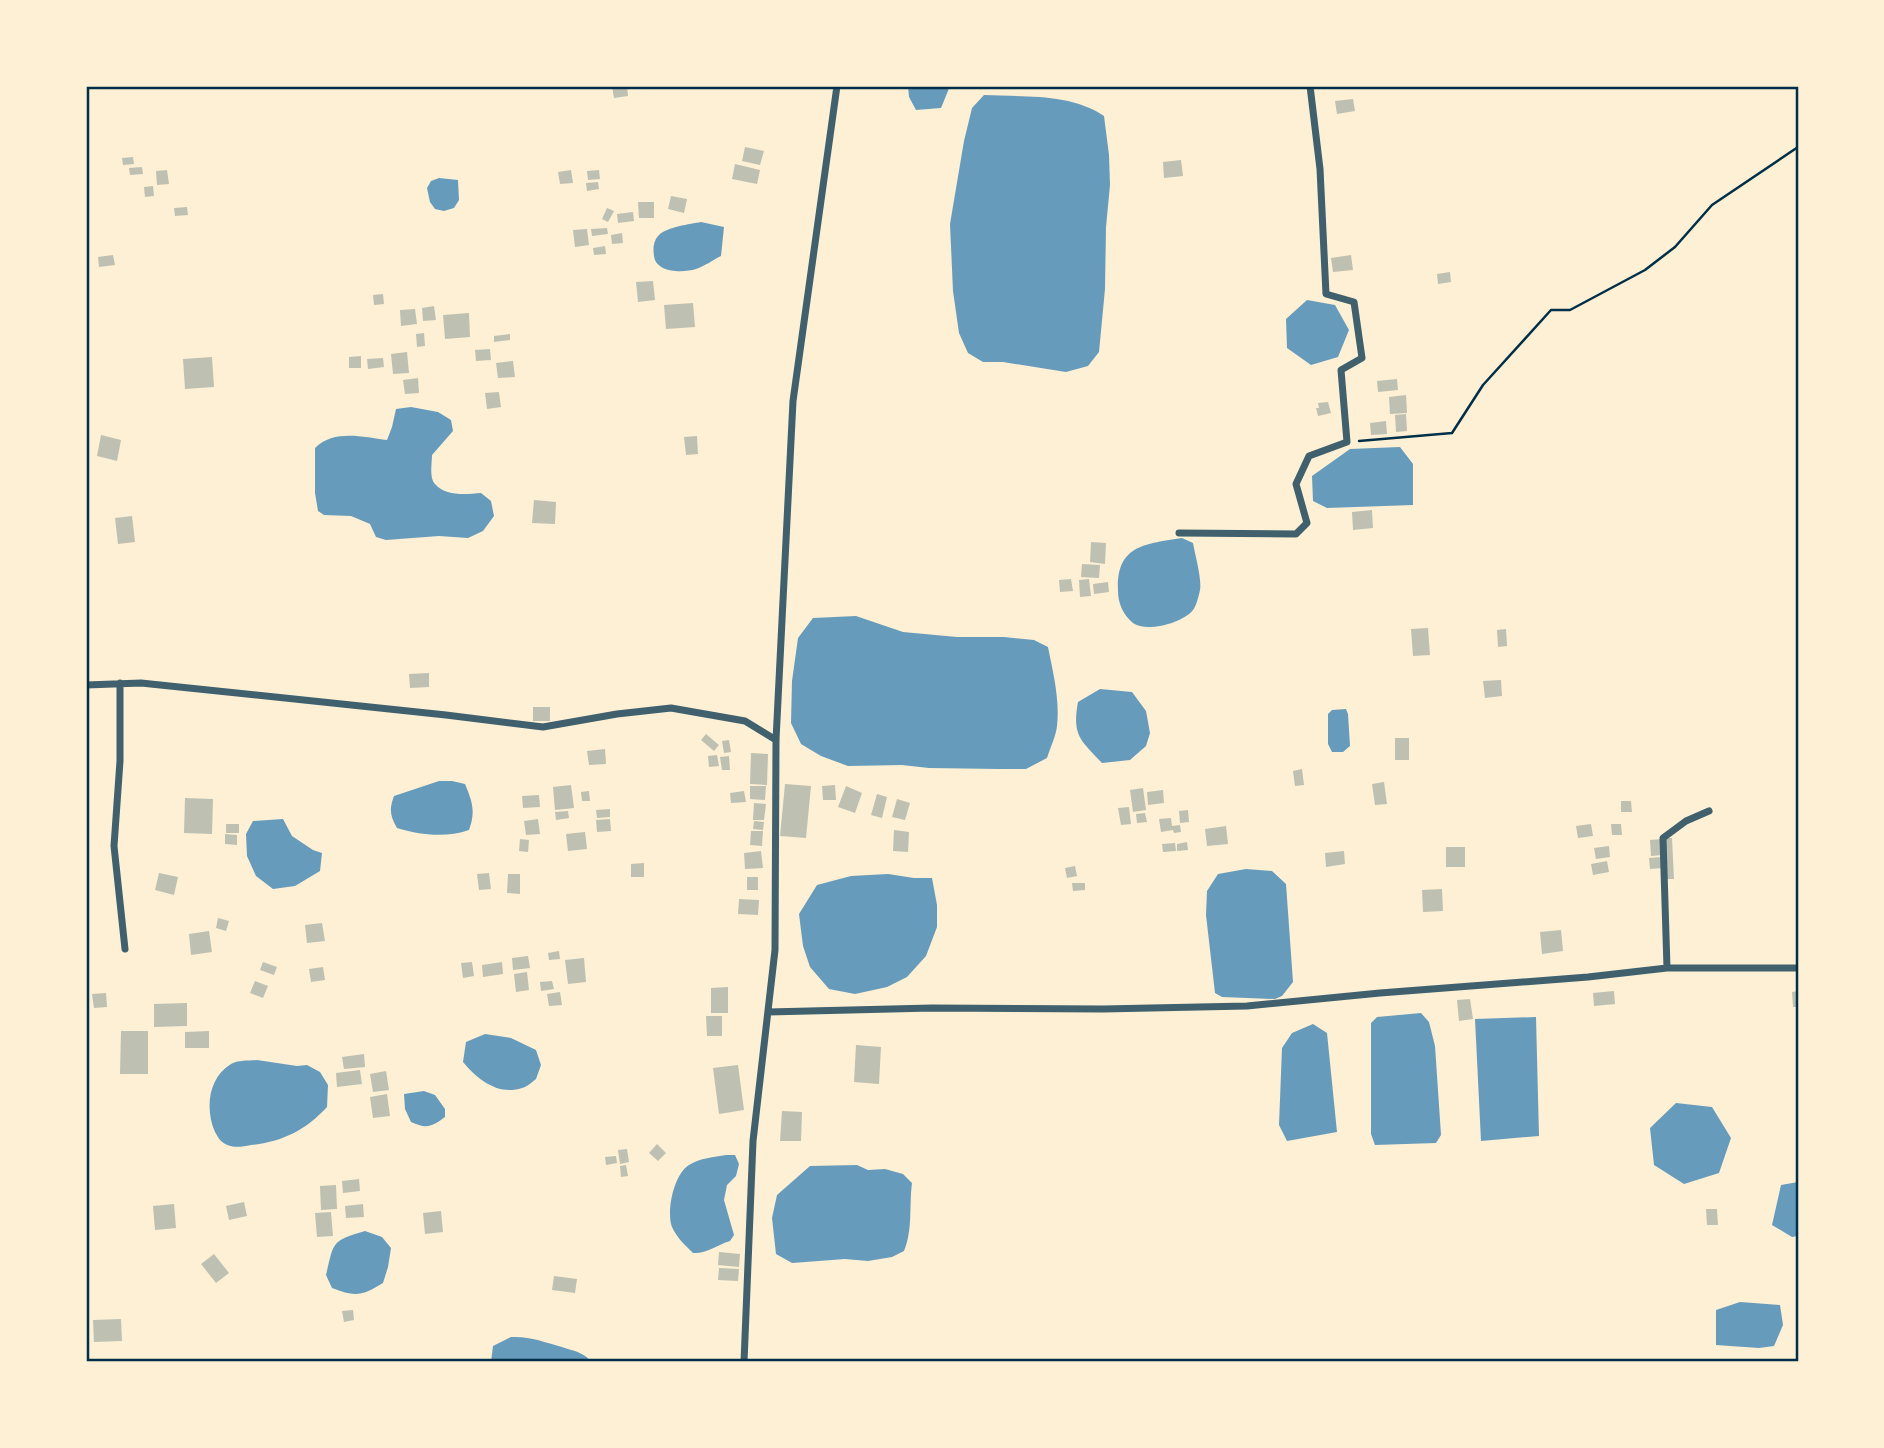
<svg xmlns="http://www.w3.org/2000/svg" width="1884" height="1448" font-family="'Public Sans',sans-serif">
	<rect width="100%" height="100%" fill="#fdf0d5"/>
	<path fill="#669bbc" d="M908,86H950L941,108L916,110L909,97Z
		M984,95C1023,97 1071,93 1104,116L1109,155L1110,185L1106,227L1105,289L1099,352L1088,366L1066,372L1003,362H983L968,353L959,333L953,291L950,224L964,141L972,108Z
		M439,178L458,180L459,200L454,208L444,211L435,209L430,202L427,188L431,181Z
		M701,222L724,227L721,256C713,260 705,266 696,269C683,273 656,273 654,256C653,249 653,241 659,235C667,227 690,224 701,222Z
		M1307,300L1335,305L1349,330L1338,357L1311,365L1287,348L1286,319Z
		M411,407L438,412L451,420L453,431L432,455C432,463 429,477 435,484C446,497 467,494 481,493L491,501L494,516L483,531L468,538L439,536L386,540L376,537L370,524L351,516L324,515L318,511L315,493V448C334,429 363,437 387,440L392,427L396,409Z
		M1400,447L1413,464V505L1327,508L1313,501L1312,476L1350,449Z
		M1182,538L1193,543C1195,555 1202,579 1200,590C1199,595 1196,607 1193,610C1183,623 1146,633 1133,623C1123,615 1118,603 1118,591C1116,545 1145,544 1182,538Z
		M856,616L903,632L957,637H1004L1034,640L1048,647C1053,672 1060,700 1057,726C1056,736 1050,748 1047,758L1026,769H999L929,768L902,765L848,766L821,756L801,744L791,723L792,681L798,638L813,618Z
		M1100,689L1132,692L1146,711L1150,733L1146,746L1130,760L1102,763C1080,740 1072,735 1078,702Z
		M1346,709L1348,714L1350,746L1343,752H1332L1328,744V714L1332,710Z
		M439,781H452L465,784C472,801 476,811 469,830C446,838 420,835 397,828C390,816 389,809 394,796Z
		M283,819L292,836L313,850L322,853L320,871L295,886L273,889L256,876L247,856L246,834L253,821Z
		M1246,869L1272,871L1286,884L1293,982L1282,996L1275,999L1222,997L1215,993L1206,915L1207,891L1218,874Z
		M888,874L914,878H932L937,905V927L926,956L907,977L887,987L855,994L829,989L810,967L803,946L799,914L817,885L851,876Z
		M1421,1013L1429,1022L1435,1046L1441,1135L1436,1143L1375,1145L1371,1134V1023L1377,1017Z
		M1536,1017L1539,1136L1481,1141L1475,1019Z
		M1313,1024L1327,1033L1337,1132L1287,1141L1279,1125L1282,1048L1292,1033Z
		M485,1034L511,1038L536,1050L541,1065L536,1079C532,1082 527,1087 522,1088C498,1096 477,1079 463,1062L466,1042Z
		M257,1060L297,1066L307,1065L320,1072L328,1085L327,1107C306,1130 282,1142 251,1145C240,1147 230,1149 221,1141C218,1138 217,1135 215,1132C205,1109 208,1078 231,1064C238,1060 249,1061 257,1060Z
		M424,1091L435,1095L445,1109V1117C432,1127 426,1129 411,1122L405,1109L404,1094Z
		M1676,1103L1712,1107L1731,1138L1719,1173L1684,1184L1654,1165L1650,1128Z
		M726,1155H735L739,1164L736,1176L727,1185L724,1200L734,1235L730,1241C717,1245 706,1254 693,1253C685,1245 677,1238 672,1227C666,1211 674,1174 689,1165C700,1158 714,1157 726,1155Z
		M857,1165L868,1170L885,1169L903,1174L912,1183C909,1205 913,1230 904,1251L892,1257L868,1261L845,1259L792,1263L776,1254L772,1218L777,1195L810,1166Z
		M1798,1182V1236L1792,1237L1772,1225L1781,1185Z
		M365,1231L382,1237L391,1248L388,1267L383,1283C362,1296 355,1297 332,1288L326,1275C334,1242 331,1241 365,1231Z
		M1740,1302L1780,1305L1783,1325L1774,1346L1759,1348L1716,1345V1310Z
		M511,1337C530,1336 544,1342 562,1347C574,1351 583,1352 592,1362H491L493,1346Z"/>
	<path fill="#bec0b2" d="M612,86H627L628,96L614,98Z
		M1353,99L1355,111L1337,114L1335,101Z
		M745,147L764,151L760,165L742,161Z
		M133,157L134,164L123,165L122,158Z
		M1181,160L1183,176L1164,178L1163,162Z
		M735,164L760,170L757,184L732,179Z
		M142,167L143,174L130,175L129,168Z
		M167,170L169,184L157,185L156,171Z
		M571,170L573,183L560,184L558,172Z
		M599,170L600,179L588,180L587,171Z
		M598,182L599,189L587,191L586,183Z
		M153,186L154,196L145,197L144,187Z
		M671,196L687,199L684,213L668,209Z
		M638,202H654V218H639Z
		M187,207L188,215L175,216L174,208Z
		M607,208L614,211L608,222L602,219Z
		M633,212L634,221L618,223L617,214Z
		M607,228L608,234L592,236L591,229Z
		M587,229L589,245L575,247L573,230Z
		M622,233L623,243L612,244L611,235Z
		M605,246L606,254L594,255L593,248Z
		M113,255L115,265L99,267L98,257Z
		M1351,255L1353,270L1333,272L1331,258Z
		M1450,272L1451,282L1438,284L1437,274Z
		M653,281L655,300L638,302L636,282Z
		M383,294L384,304L374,305L373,295Z
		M693,303L695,327L666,329L664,305Z
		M434,306L436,320L423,321L422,308Z
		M415,309L417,324L401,326L400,310Z
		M469,313L470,337L445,339L443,315Z
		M424,333L425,346L417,347L416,334Z
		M510,334V340L494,342V336Z
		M490,349L491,360L476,361L475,350Z
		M407,352L409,373L393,374L391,354Z
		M361,356V368H349V357Z
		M212,357L214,387L185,389L183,359Z
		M383,358L384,367L368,369L367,359Z
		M513,361L515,377L498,378L496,363Z
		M418,378L419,393L405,394L403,380Z
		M1397,379L1398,390L1378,392L1377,381Z
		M499,392L501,407L487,409L485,393Z
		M1406,395L1407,413L1390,414L1389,397Z
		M1328,402L1331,413L1318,416L1316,408H1319L1318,403Z
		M1406,414L1407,431L1396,432L1395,415Z
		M1386,421L1387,434L1371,435L1370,423Z
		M101,435L121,440L117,461L97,456Z
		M697,436L698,454L686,455L684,437Z
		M534,500L556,502L555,524L532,523Z
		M1372,510L1373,528L1353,530L1352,512Z
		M132,516L135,542L118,544L115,518Z
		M1091,542L1106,543L1105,564L1090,562Z
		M1082,564L1100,565L1099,578L1081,577Z
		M1071,579L1073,591L1060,592L1059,580Z
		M1089,579L1091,596L1080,597L1079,580Z
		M1108,582L1109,592L1094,594L1093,584Z
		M1428,628L1430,655L1413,656L1411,629Z
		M1506,629L1507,646L1498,647L1497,630Z
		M429,673V687L410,688L409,674Z
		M1501,680L1502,696L1485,698L1483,681Z
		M533,707H550V721H533Z
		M706,734L719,745L714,751L701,740Z
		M1395,738H1409V760H1395Z
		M729,740L731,752L724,753L722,741Z
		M605,749L606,764L589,765L587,751Z
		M751,753L768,754L767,785L750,784Z
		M717,755L719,766L709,767L708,756Z
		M729,756L730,770H722L720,757Z
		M1302,769L1304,785L1295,786L1293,771Z
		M1384,782L1387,804L1375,805L1372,784Z
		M785,784L811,786L806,838L780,836Z
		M571,785L574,808L555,810L553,787Z
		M835,785L836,800H823L822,786Z
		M750,786H766L765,800L750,799Z
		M846,786L862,793L855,813L838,807Z
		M1143,788L1146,810L1133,812L1130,790Z
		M1163,790L1164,803L1148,805L1147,792Z
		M589,791L590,801H582L581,792Z
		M744,791L746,802L731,803L730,793Z
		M877,794L887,797L882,818L871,815Z
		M539,795L540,807L523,808L522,796Z
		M185,798L213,799L212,834L184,833Z
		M897,799L910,803L905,820L892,817Z
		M1621,801H1631L1632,812H1621Z
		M754,803L766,804L764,820H753Z
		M1129,807L1131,824L1121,825L1118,808Z
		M610,809V817L597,818L596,810Z
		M1188,810L1189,822L1180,823L1179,811Z
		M568,811L569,818L556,820L555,812Z
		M1145,813L1147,822L1137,823L1136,814Z
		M1171,818L1172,826L1180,825L1181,832L1174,833L1173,830L1161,832L1159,819Z
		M538,819L540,834L526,835L524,821Z
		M610,819L611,831L597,832L596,820Z
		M754,821L764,822L763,830L753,829Z
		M226,824H239V833H226Z
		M1591,824L1593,836L1578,838L1576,826Z
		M1611,824H1621L1622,835H1612Z
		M1226,826L1228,844L1207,846L1205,829Z
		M894,830L909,832L908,852L893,851Z
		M751,831H763L762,846L750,845Z
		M585,832L587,849L568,851L566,834Z
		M225,834L237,835V845L225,844Z
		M1665,838H1672L1674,879H1666Z
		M520,839L529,840L528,852L519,851Z
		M1662,839L1663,855L1651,856L1650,840Z
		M1187,842L1188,850L1177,851V844Z
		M1175,843L1176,851L1163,852L1162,844Z
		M1609,846L1610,857L1596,859L1594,848Z
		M1446,847H1465V867H1446Z
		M761,851L763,868L745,869L744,853Z
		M1344,851L1345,864L1326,867L1325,853Z
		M1662,857L1663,868L1650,869L1649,858Z
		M1607,861L1609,872L1593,875L1591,864Z
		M644,863V877H631V864Z
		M1075,866L1077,876L1067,878L1065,868Z
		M159,873L178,877L174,895L155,890Z
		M489,873L491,889L479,890L477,874Z
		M508,874H520V894L507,893Z
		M747,877H758V890H747Z
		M1072,883H1085V890L1073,891Z
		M1442,889L1443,911L1423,912L1422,890Z
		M739,899L759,900L758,915L738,914Z
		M218,918L229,921L226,931L216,928Z
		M322,923L325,941L307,943L305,925Z
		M1561,930L1563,951L1542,954L1540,932Z
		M209,931L212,952L191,955L189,934Z
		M559,951L560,959L549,960L548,953Z
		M528,956L530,968L513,970L512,958Z
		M584,958L586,982L568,984L565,960Z
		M263,962L277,967L274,975L260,970Z
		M472,962L474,976L463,978L461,963Z
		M502,962L503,974L483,977L482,965Z
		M323,967L325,980L311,982L309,969Z
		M527,972L529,990L516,992L514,974Z
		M255,981L268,986L263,998L250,993Z
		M552,981L554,989L541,991L540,982Z
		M728,987V1013H711V988Z
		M1614,991L1615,1004L1594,1006L1593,993Z
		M1798,991V1007H1793L1792,992Z
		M560,992L562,1005L549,1006L547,994Z
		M106,993L107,1007L94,1008L92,994Z
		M1470,999L1473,1019L1459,1021L1457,1000Z
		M187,1003V1026L154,1027V1004Z
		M706,1016H722V1036H707Z
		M121,1031H148V1074H120Z
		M209,1031V1048H185V1032Z
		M856,1045L881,1047L879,1084L854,1082Z
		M364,1054L365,1067L344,1069L342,1057Z
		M738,1065L744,1110L719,1114L713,1068Z
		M360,1070L362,1084L337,1087L336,1073Z
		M386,1071L389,1090L373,1092L370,1074Z
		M387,1094L390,1116L373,1118L370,1097Z
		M782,1111L802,1112L801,1141H780Z
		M657,1144L666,1153L658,1161L649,1153Z
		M627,1149L629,1162L620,1164L618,1150Z
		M616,1156L617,1163L606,1165L605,1157Z
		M626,1165L628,1176L621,1177L620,1166Z
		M359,1179L360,1191L343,1193L342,1181Z
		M336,1185L337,1209L321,1210L320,1186Z
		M244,1202L247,1216L229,1220L226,1206Z
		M174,1204L176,1228L155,1230L153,1206Z
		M363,1204L364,1217L346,1218L345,1206Z
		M1706,1209H1717L1718,1225H1707Z
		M441,1211L443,1232L425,1234L423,1213Z
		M331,1212L333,1236L317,1237L315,1213Z
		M719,1252L740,1254L739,1267L718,1265Z
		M214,1254L229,1273L216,1283L201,1264Z
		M719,1268L739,1269L738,1281L718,1280Z
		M554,1276L577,1279L575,1293L552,1290Z
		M353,1310L354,1320L344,1322L342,1311Z
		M121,1319L122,1341L94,1342L93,1320Z"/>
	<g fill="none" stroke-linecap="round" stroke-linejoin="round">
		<path stroke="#003049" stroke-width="2.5" d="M1359,441L1452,433L1483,385L1551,310H1570L1645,270L1675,247L1712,205L1798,147"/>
		<path stroke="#3f606c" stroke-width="7" d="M1179,533L1296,534L1307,523L1296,484L1309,456L1347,442L1341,370L1362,358L1354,302L1326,294L1320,169L1310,86
			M120,683V761L114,846L125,949
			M86,685L141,683L446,715L543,727L617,714L671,708L745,721L776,740
			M1667,968L1663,838L1686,821L1709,811
			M768,1012L932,1008L1103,1009L1247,1006L1380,993L1588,977L1667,968H1798
			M744,1362L753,1141L775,950L776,740L793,401L837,86"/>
	</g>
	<rect width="1884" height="1448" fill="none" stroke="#fdf0d5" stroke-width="175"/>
	<rect x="88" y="88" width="1709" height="1272" fill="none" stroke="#003049" stroke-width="2.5"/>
</svg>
